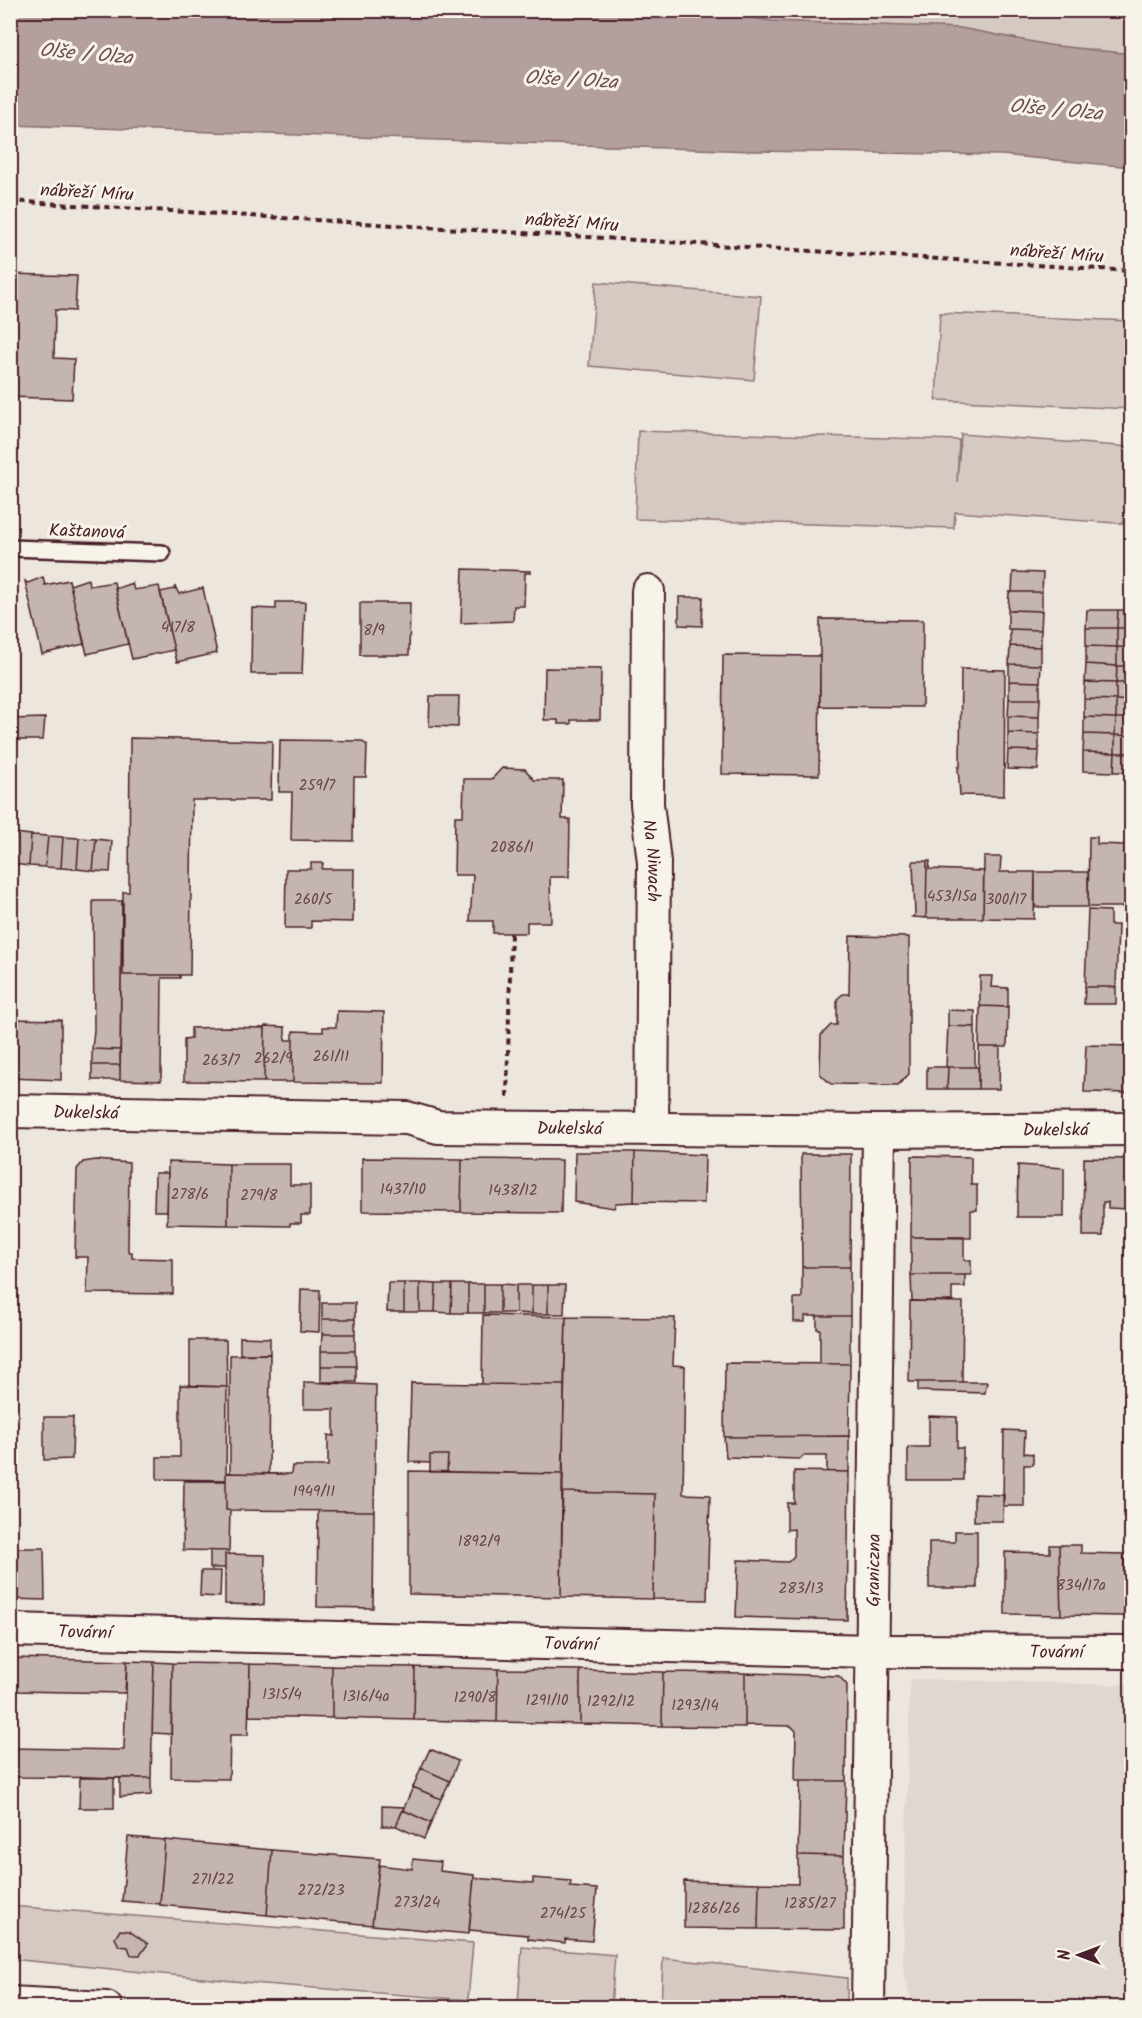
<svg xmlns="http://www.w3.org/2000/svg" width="1142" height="2018" font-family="Kalam,sans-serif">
	<rect width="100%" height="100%" fill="#ece6dd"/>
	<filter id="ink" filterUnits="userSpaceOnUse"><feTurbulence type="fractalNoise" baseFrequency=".0167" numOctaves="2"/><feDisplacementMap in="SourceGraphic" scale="12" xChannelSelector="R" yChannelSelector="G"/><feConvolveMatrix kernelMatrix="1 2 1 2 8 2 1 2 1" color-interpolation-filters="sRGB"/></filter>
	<g filter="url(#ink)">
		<path fill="#e0d7d0" d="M910,1679L1131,1685V2007H913L903,1967Z"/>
		<path fill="#d5c9c2" stroke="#907476" stroke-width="1.5" d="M701,11H1131V54L772,21Z
			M596,282L761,296L754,380L589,366Z
			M940,313L1131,321V409L936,400Z
			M638,431L959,440L957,482L961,434L1131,447V524L955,512L954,528L635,519Z
			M10,1906L473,1943L468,2000L264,1984L11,1959Z
			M522,1947L615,1955L611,2007L518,2004Z
			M663,1958L847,1978V2007H661Z"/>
		<path fill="#b39f9d" stroke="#896c6f" stroke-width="1.5" d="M701,11L772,21L961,28L1049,45L1131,54V167L1002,155L753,151L11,125V11Z"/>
		<path fill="#c4b5b0" stroke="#4a1f2b" stroke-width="1.5" d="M10,274L77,276L75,311L55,310L54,358L74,359L72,399L10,397Z
			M463,569L531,571V573H525L524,606H514L513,621L461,623Z
			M1013,572L1043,573L1042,592H1012Z
			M43,577L45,585L69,580L84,644L42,654L25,581L28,583Z
			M88,579L89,586L114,582L128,644L87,654L70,585Z
			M132,583L134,590L159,586L174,650L132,659L115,589Z
			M175,586L179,594L203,588L217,653L177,662L160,592L175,589Z
			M1009,592H1042V611L1008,610Z
			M679,597H703L702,626L679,625Z
			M276,602H305L302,674H251L252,608L276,609Z
			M360,603H410L409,655H360Z
			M1008,610L1042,611L1041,630L1008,629Z
			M1087,610H1118L1117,628H1086Z
			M1118,610H1132V628H1117Z
			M820,619L923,620L922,707L820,706Z
			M1086,628H1117V647L1086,646Z
			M1117,628H1132V648L1117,647Z
			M1010,629L1041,630V647L1010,646Z
			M1010,646L1041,647V665L1009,664Z
			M1086,646L1117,647V666L1086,664Z
			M1117,647L1132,648V666H1117Z
			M723,655L820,656L819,775L722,774Z
			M1009,664L1041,665L1040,682L1009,681Z
			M1086,664L1117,666L1116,683L1085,682Z
			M1117,666H1132V683H1116Z
			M545,668L601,669L600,720H571V724H558V720H544Z
			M961,669L1005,670L1004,796L960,795L958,767H960Z
			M1009,681L1040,682V699H1009Z
			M1085,682L1116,683V700L1084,699Z
			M1116,683H1132V701L1116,700Z
			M430,696H459L458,727L429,726Z
			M1009,699H1040L1039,717L1008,716Z
			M1084,699L1116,700V718L1084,717Z
			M1116,700L1132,701V718H1116Z
			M1008,716L1039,717V734L1008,733Z
			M1084,717L1116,718L1115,735L1084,734Z
			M45,718L43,740H10V719Z
			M1116,718H1132V736L1115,735Z
			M1008,733L1039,734V751L1008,750Z
			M1084,734L1115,735V753L1083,752Z
			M1115,735L1132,736V753H1115Z
			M130,738L272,741L271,800H192L190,975H123V892H129Z
			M280,740L361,741L367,745L366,777H354L353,841L291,840L292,792H279Z
			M1008,750L1039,751L1038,770L1007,769Z
			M1083,752L1115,753L1114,772L1083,771Z
			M1115,753H1132V772H1114Z
			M502,768L525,769L534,780H563L562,819H570L569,877H550L551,922H527V933H493V921H470L473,875H454L455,816H463L464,779H492Z
			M10,833H15L13,864H10Z
			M15,833L31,835L29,866L13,864Z
			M31,835L48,836L45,867L29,866Z
			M48,836L63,837L61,868L45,867Z
			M63,837L79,838L77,869L61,868Z
			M1089,837H1097V844L1125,845V866L1132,868V907H1088Z
			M79,838L96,839L93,871L77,869Z
			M96,839L112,841L110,872L93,871Z
			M984,857H1001L1000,872H1035L1034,919L983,918Z
			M913,861H927L926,918L912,917L915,915Z
			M927,861H930L929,869L984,871L983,918H926Z
			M311,863H323L322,869H354L353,922L311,921V928H285L286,869H311Z
			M1035,872H1088V907H1035Z
			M93,901H122L120,1050L92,1049L94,1030Z
			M122,901L123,975H180V978H162L161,1081L120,1080Z
			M1088,910L1110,911V925H1118L1116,987H1085Z
			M850,936L909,937V1074L898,1085L831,1084L820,1074L821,1035L831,1025H837V999L843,994H849Z
			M980,976H992L991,987L1008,988V1007L980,1006Z
			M1085,987H1116V1004H1084Z
			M980,1006L1008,1007L1007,1047H979Z
			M948,1010L975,1011V1027L948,1026Z
			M337,1011L384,1012L383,1083L293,1082V1031L323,1032V1027H336Z
			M10,1019L61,1020V1080L10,1078Z
			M265,1026L285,1027V1040H293V1082H264Z
			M948,1026L975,1027V1067H946Z
			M228,1027L265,1028L264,1082L184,1081V1039L191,1038V1028Z
			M1086,1045L1132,1046V1093L1084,1092Z
			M979,1047H1000L999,1089H978Z
			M92,1049L120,1050V1065H92Z
			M92,1065H120V1080H92Z
			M927,1067H948L947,1089H927Z
			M948,1067H978V1089H947Z
			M575,1152H635L634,1202L616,1203L614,1208L574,1202Z
			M635,1152L705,1155L704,1203L634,1202Z
			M801,1154H851L850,1267H802Z
			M912,1156L971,1157V1185H977V1210H971V1238L911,1237Z
			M362,1158L462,1159L461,1212L362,1211Z
			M1084,1158L1132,1159V1203H1129V1209L1108,1208V1202H1103V1236H1083Z
			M462,1159L562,1160L561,1213L461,1212Z
			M96,1160L129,1163L128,1252H132V1258L173,1259V1294L87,1293L88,1257H75L77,1169L83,1162Z
			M168,1162L229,1164L228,1225L167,1224Z
			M229,1164H290V1185H310V1215H301V1223H290V1226L228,1225Z
			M1018,1165L1064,1168V1217H1017Z
			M155,1173H168L167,1211H154Z
			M911,1237H964V1260H971V1275H911Z
			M802,1267H850V1316H805V1322H794V1298H802Z
			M911,1275H965V1287H952V1301H912Z
			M388,1283H404V1312H387Z
			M404,1283H420V1312H404Z
			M420,1283L436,1284L435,1312H420Z
			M436,1284H452L451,1313L435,1312Z
			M452,1284H468V1313H451Z
			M468,1284H484V1313H468Z
			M484,1284H500V1313H484Z
			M500,1284L516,1285V1313H500Z
			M516,1285H532V1314L516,1313Z
			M532,1285H548V1314H532Z
			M548,1285H565L564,1314H548Z
			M301,1289L320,1290L319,1332L300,1331Z
			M910,1301L963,1302L962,1382H909Z
			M322,1303H355V1319H322Z
			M483,1315L566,1317L564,1385L482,1384Z
			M817,1316H850V1364H820V1329H817Z
			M566,1317L675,1318L673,1365L685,1366L683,1494L710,1495L707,1600L653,1599L655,1494L562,1492Z
			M322,1319H355V1334H322Z
			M322,1334H355V1351H321Z
			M240,1337L270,1338V1354H240Z
			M190,1340H226L227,1387L190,1386Z
			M321,1351H355L356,1366H321Z
			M270,1354L269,1474L230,1473V1355Z
			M725,1363L850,1364L849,1436L724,1437Z
			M321,1366H356V1382H321Z
			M304,1382L376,1385L374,1511L226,1510V1473L291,1474L292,1466H328V1435L334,1436V1409H304Z
			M918,1382H987L985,1393L918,1391Z
			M411,1383L564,1385L563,1474L447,1472L448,1455H430V1463L409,1462Z
			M180,1385L227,1387L226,1480L157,1479V1457H180Z
			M929,1416L957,1417V1448H963V1480H908V1447H929Z
			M44,1417H73L72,1459L44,1460Z
			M1004,1430L1025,1431L1024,1453L1033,1454V1465H1024V1506H1003Z
			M849,1436V1472H827V1456H803L801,1459L726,1457L724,1437Z
			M430,1455H448L447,1472H430Z
			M409,1471L563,1474L561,1597L409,1594Z
			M794,1471L849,1472L847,1620L736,1617L738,1560L788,1562L794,1556V1529L787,1530V1503H794Z
			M184,1481H226V1510H230L229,1551L183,1550Z
			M562,1492L655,1494L653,1599L561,1597Z
			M974,1494L1004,1495L1003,1521H974Z
			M318,1511H374L373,1608L317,1607Z
			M955,1531H977V1588H929V1542H955Z
			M1050,1545H1059L1061,1615L1005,1614V1552L1050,1553Z
			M1059,1545H1081V1553L1124,1554V1616L1061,1615Z
			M10,1548H44L45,1600L10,1599Z
			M210,1551H229V1554H225V1568H210Z
			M225,1554L265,1555L264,1605L225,1604Z
			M201,1571H221L220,1597L200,1596Z
			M13,1658L127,1661L125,1693L14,1691Z
			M127,1661L154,1662L151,1778L10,1777V1748L124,1750Z
			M154,1662L172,1663L171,1734L152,1733Z
			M172,1663L250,1664L248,1735H230L229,1779L171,1778Z
			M250,1664L332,1666V1718L249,1716Z
			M332,1666L415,1667L414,1720L332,1718Z
			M415,1667L498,1669L497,1722L414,1720Z
			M498,1669L580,1670V1724L497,1722Z
			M580,1670L663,1672L662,1726L580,1724Z
			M663,1672L745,1673V1727L662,1726Z
			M745,1673L839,1676L847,1685L846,1781H795L796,1731L791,1726L745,1725Z
			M430,1749L458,1761L450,1781L421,1768Z
			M421,1768L450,1781L441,1799L413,1787Z
			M80,1777L114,1778V1808H79Z
			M120,1778H151V1795L120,1797Z
			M800,1781H846L844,1856L798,1855Z
			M413,1787L441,1799L431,1823L403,1810Z
			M382,1806L404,1807L396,1826H382Z
			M403,1810L431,1823L424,1839L396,1826Z
			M128,1837L165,1840L160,1904L122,1901Z
			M165,1840L272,1850L267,1915L160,1905Z
			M272,1850L380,1859L372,1925L267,1915Z
			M798,1855L844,1856V1930L758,1929L759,1883L798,1884Z
			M413,1859L441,1862L440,1871L474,1875L469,1934L372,1925L379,1865L412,1869Z
			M474,1878L533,1883V1878L571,1881L570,1887L597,1889L592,1941L565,1939V1943L528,1939V1935L469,1930Z
			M684,1881L759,1883L758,1929L684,1928Z
			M120,1930L129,1931L148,1944L140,1955H131L128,1947L119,1946L115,1938Z"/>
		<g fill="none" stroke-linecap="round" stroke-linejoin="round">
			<g stroke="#4a1f2b" stroke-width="20">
				<path id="service" d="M10,548L162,553"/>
			</g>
			<g stroke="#4a1f2b" stroke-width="36">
				<g id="minor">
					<path id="s1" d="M648,591L647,804L654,862L652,1129"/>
					<path id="s2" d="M10,1111L407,1118L438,1127L879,1131L1132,1129"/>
					<path id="s3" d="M10,1630L873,1651L1132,1652"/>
					<path d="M10,2003L106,2008"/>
					<path id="s4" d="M868,2008L879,1131"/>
				</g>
			</g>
			<path stroke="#4a1f2b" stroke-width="4" stroke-dasharray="6 4.5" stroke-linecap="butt" d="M10,201L1132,271
				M507,1097L511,933"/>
			<use href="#service" stroke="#f7f3e8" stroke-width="15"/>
			<use href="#minor" stroke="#f7f3e8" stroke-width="32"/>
		</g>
	</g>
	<g text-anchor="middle" stroke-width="6" stroke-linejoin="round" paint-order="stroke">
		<g font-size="15" fill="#68444c">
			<text x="178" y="632">417/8</text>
			<text x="374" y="635">8/9</text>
			<text x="317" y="790">259/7</text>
			<text x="512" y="852">2086/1</text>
			<text x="952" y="901">453/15a</text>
			<text x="313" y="904">260/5</text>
			<text x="1006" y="904">300/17</text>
			<text x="331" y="1061">261/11</text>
			<text x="273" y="1063">262/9</text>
			<text x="221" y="1065">263/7</text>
			<text x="403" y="1194">1437/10</text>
			<text x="513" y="1195">1438/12</text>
			<text x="190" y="1199">278/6</text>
			<text x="259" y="1200">279/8</text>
			<text x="314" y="1496">1949/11</text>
			<text x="479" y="1546">1892/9</text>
			<text x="1081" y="1590">834/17a</text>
			<text x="801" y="1593">283/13</text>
			<text x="282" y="1699">1315/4</text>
			<text x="366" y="1701">1316/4a</text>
			<text x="475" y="1702">1290/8</text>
			<text x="547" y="1705">1291/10</text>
			<text x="611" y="1706">1292/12</text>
			<text x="695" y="1710">1293/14</text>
			<text x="213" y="1884">271/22</text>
			<text x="321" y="1895">272/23</text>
			<text x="417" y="1907">273/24</text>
			<text x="810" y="1908">1285/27</text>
			<text x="714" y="1913">1286/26</text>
			<text x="563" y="1918">274/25</text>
		</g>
		<g font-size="18" fill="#4a1f2b" stroke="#f7f3e8">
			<text transform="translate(87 192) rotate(3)" y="6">nábřeží Míru</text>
			<text transform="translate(572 222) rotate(4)" y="6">nábřeží Míru</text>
			<text transform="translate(1057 253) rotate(4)" y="6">nábřeží Míru</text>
			<text transform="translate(87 531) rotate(2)" y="6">Kaštanová</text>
			<text dy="6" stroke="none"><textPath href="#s1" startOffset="270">Na Niwach</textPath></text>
			<text dy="6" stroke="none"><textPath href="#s2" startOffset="76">Dukelská</textPath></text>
			<text dy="6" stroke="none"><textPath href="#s2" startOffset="561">Dukelská</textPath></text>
			<text dy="6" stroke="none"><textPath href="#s2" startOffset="1047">Dukelská</textPath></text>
			<text dy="6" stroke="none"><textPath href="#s4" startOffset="438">Graniczna</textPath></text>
			<text dy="6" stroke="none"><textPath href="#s3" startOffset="75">Tovární</textPath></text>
			<text dy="6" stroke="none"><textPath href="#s3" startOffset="561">Tovární</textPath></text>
			<text dy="6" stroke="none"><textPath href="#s3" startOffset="1047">Tovární</textPath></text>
		</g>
		<g font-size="20" font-style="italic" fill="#6f4c53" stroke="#f7f3e8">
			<text transform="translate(86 53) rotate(5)" y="7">Olše / Olza</text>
			<text transform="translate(571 79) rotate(3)" y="7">Olše / Olza</text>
			<text transform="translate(1056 109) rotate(5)" y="7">Olše / Olza</text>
		</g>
	</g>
	<rect width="1142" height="2018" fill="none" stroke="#f7f3e8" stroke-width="36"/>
	<rect x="18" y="18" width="1106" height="1982" fill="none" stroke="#4a1f2b" stroke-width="2" filter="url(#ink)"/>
	<g transform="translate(1079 1955) rotate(270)" stroke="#f7f3e8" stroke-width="4.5" paint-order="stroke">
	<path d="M0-4.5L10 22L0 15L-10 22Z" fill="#4a1f2b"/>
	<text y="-9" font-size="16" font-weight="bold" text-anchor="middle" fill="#4a1f2b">N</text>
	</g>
</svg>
